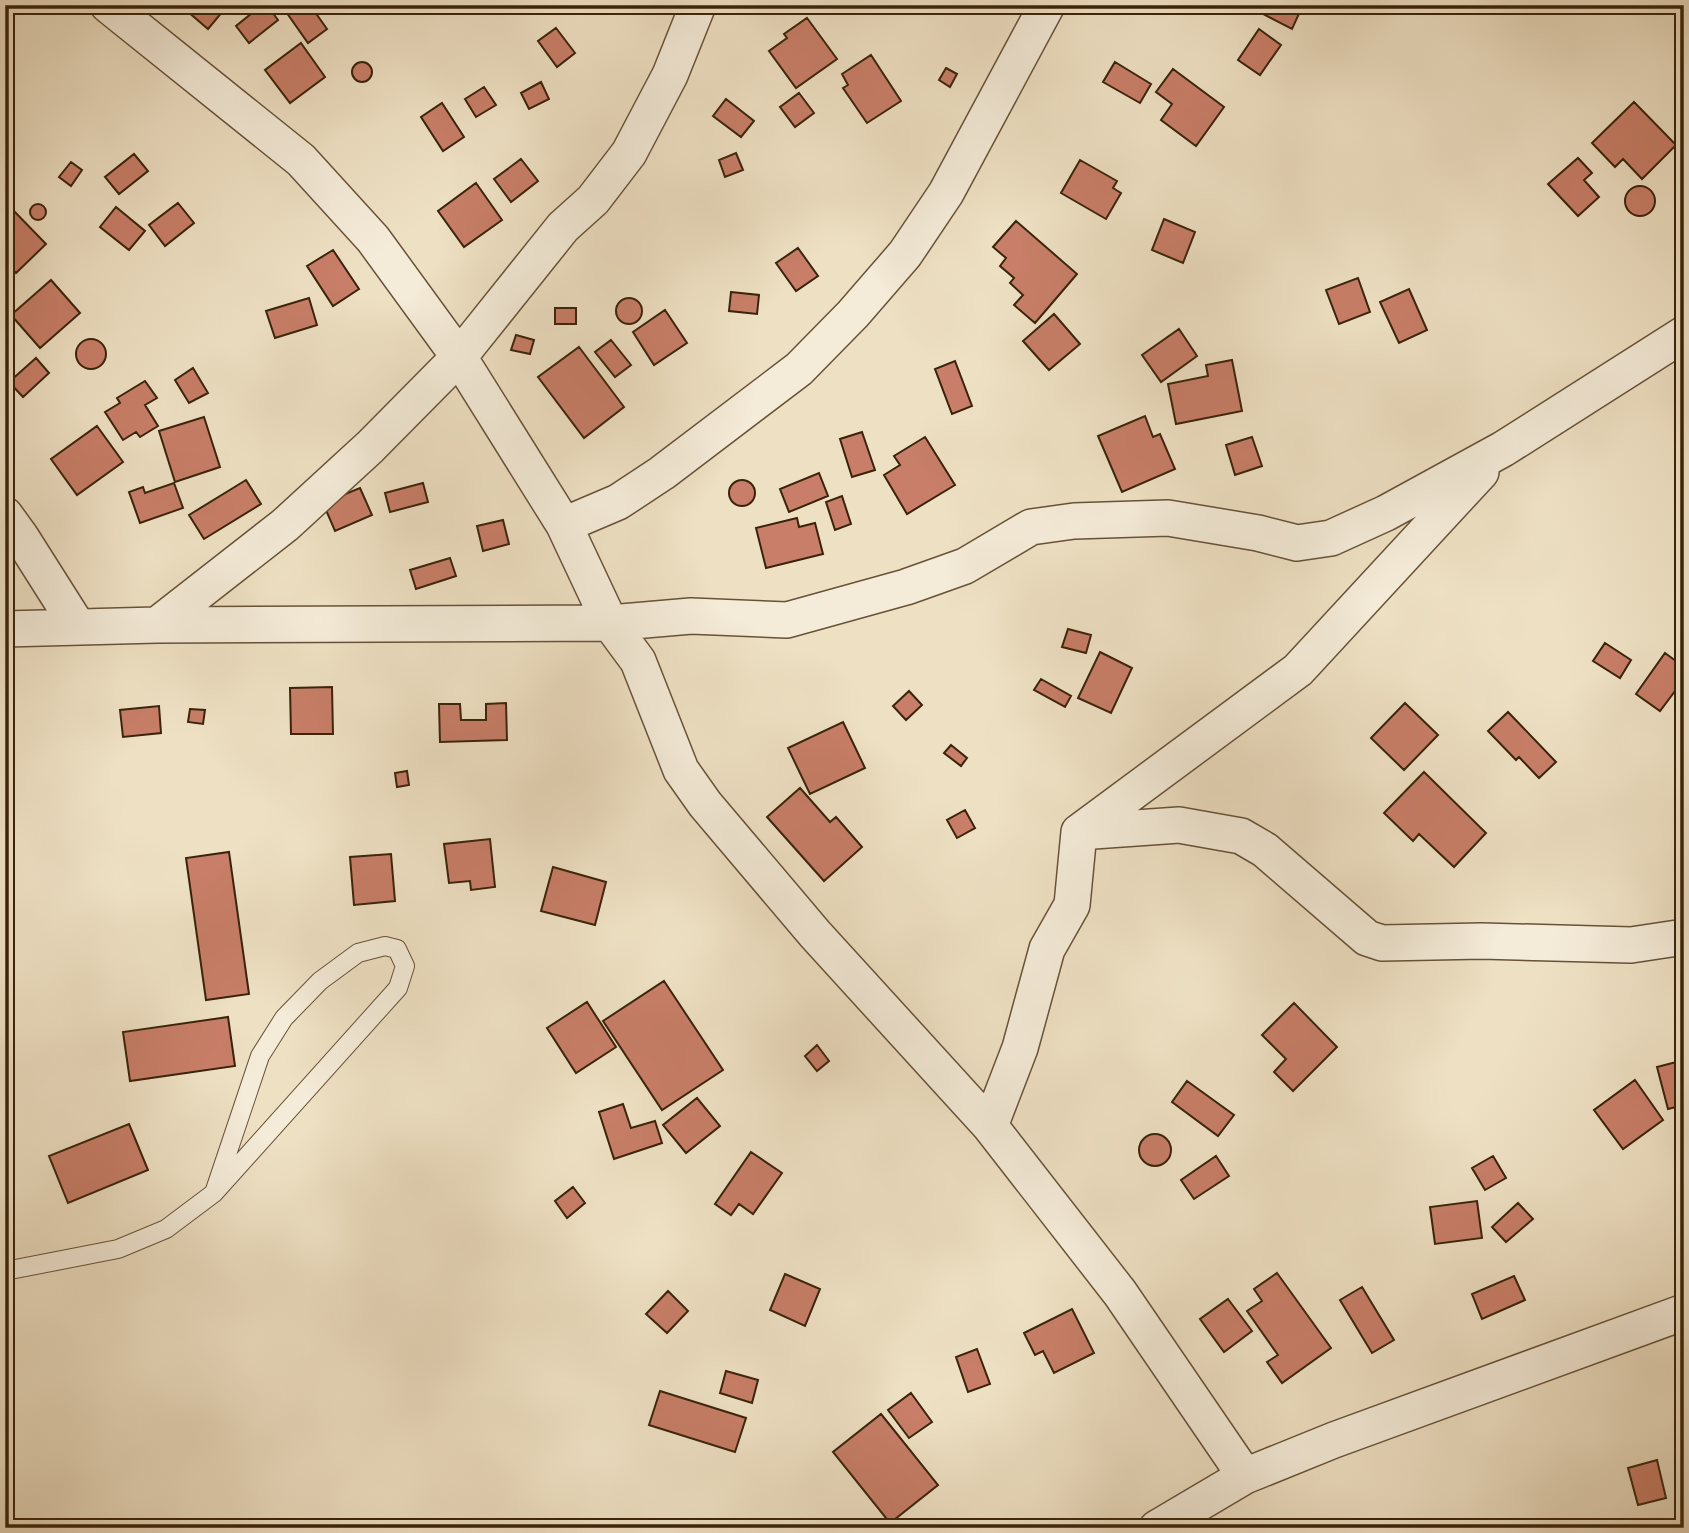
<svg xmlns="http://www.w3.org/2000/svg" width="1689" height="1533" font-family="'Libre Caslon Text',serif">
	<rect width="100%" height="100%" fill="#eee0c3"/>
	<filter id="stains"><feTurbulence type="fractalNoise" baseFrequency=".00286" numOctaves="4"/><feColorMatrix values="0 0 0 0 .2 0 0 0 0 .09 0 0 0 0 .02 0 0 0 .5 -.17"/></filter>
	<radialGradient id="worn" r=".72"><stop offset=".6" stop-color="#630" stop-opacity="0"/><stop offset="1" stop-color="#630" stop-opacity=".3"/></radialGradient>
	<path fill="#c87e68" stroke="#3a230a" stroke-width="2" d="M180,5H228L208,29Z
		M262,5H267L278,20L249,43L236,26Z
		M289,5H310L327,29L308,43L284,9Z
		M1246,5H1303L1292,29Z
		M807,18L837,59L796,88L769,51L787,38L784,34Z
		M556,28L575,53L557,67L538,41Z
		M1259,29L1281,45L1260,75L1238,60Z
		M301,43L325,77L290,103L265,70Z
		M871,55L901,101L867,123L843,88L848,85L842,74Z
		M1115,62L1151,84L1140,103L1103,82Z
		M352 72a10 10 0 1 1 20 0a10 10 0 1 1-20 0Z
		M946,68L957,74L950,87L939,80Z
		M1173,69L1224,107L1196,146L1161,120L1172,104L1156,92Z
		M541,82L549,99L529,109L521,93Z
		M484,87L496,105L476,117L465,99Z
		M799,93L814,113L795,127L780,107Z
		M726,99L754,121L741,137L713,116Z
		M1634,102L1676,145L1642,179L1623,159L1615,167L1592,143Z
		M442,103L464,137L443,151L421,117Z
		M736,153L743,170L725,177L719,160Z
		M134,154L148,171L119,194L105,177Z
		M1578,158L1592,173L1584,180L1599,197L1578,216L1548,184Z
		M521,159L538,181L511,202L494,179Z
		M1080,160L1117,181L1113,188L1121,193L1106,219L1061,193Z
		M71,162L82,170L71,186L59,177Z
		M476,183L502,220L464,247L438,211Z
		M1625 201a15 15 0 1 1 30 0a15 15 0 1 1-30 0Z
		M178,203L194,223L165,246L149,225Z
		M30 212a8 8 0 1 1 16 0a8 8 0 1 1-16 0Z
		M116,207L145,231L129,250L100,227Z
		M11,208L46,244L16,273L5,262V214Z
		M1164,219L1195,232L1183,263L1152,250Z
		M1016,221L1077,274L1035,323L1014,305L1023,295L1010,283L1014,278L1000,266L1006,258L993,247Z
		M798,248L818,276L796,291L776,263Z
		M333,250L359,289L333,306L307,266Z
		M1358,278L1370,312L1339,324L1326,290Z
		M51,280L80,313L40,348L11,315Z
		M1409,289L1427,330L1399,343L1380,302Z
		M731,292L759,295L757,314L729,311Z
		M616 311a13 13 0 1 1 26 0a13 13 0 1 1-26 0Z
		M309,298L317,325L275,338L266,311Z
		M555,308H576V324H555Z
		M665,310L687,343L654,365L633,332Z
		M1054,314L1080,344L1049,370L1023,341Z
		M1179,329L1197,356L1161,382L1142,355Z
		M516,335L534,340L530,354L511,350Z
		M76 354a15 15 0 1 1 30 0a15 15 0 1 1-30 0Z
		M611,340L631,365L615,377L595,352Z
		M579,347L624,407L584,438L538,377Z
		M36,358L49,373L23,397L9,382Z
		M1232,360L1242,411L1176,424L1168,384L1208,376L1206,365Z
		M955,361L972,406L952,414L935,369Z
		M193,368L208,393L189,403L175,380Z
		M145,381L157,398L145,405L158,426L140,437L136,432L123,440L105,412L120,403L117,398Z
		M1145,416L1153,437L1160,434L1175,469L1122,492L1098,436Z
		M204,417L220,467L175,482L159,431Z
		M97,426L123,462L77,495L51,459Z
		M862,432L875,470L852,477L840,439Z
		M925,437L955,485L907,514L884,475L900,465L894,456Z
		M1252,437L1262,466L1235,475L1226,445Z
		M819,473L828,496L789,512L780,489Z
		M729 493a13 13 0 1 1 26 0a13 13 0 1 1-26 0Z
		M246,480L261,504L204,539L189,515Z
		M174,483L183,508L140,523L129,492L143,487L145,493Z
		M423,483L428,502L390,512L385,493Z
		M360,488L372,515L335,531L323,503Z
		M842,496L851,524L835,530L826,502Z
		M797,518L799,527L815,523L823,554L766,568L756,528Z
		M503,520L509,544L483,551L477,526Z
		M450,558L456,576L416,589L410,570Z
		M1068,629L1091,635L1086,653L1062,647Z
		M1605,643L1631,660L1620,678L1593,661Z
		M1100,652L1132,668L1111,713L1078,698Z
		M1665,653L1684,667V679L1660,711L1636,694Z
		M1041,679L1071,696L1065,707L1034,690Z
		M332,687L333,734H291L290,688Z
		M909,691L922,705L906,720L893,706Z
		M506,703L507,740L440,742L439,704H460L461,720H486V704Z
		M1405,703L1438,735L1404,770L1371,738Z
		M159,706L161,733L123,737L120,710Z
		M190,709L205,710L203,724L188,722Z
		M1508,712L1556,762L1539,778L1519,757L1516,760L1488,731Z
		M843,722L865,768L810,794L788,748Z
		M951,745L967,758L961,766L944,753Z
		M407,771L409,785L397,787L395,773Z
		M1424,772L1486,833L1454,867L1419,834L1413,841L1384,813Z
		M800,788L830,822L836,817L862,847L824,881L767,817Z
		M965,810L975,828L957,838L947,820Z
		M490,839L495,887L471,890L470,881L449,883L444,844Z
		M229,852L249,994L206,1000L186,858Z
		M391,854L395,901L354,905L350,857Z
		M553,867L606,882L595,925L541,911Z
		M664,981L723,1070L662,1110L603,1021Z
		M587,1002L616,1047L576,1073L547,1028Z
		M1294,1003L1337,1047L1293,1091L1274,1072L1286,1059L1262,1035Z
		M228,1017L235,1066L130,1081L123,1032Z
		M817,1045L829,1061L817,1071L805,1056Z
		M1684,1060V1105L1668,1109L1657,1067Z
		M1635,1080L1663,1120L1623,1149L1594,1110Z
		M1187,1081L1234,1115L1218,1136L1172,1102Z
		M697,1098L720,1126L686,1153L663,1125Z
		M623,1104L631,1128L655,1121L662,1143L614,1159L599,1112Z
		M129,1124L148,1170L68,1203L49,1156Z
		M1139 1150a16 16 0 1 1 32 0a16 16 0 1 1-32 0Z
		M751,1152L782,1173L753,1214L739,1204L731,1215L715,1204Z
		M1216,1156L1229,1176L1194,1199L1181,1180Z
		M1493,1156L1506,1178L1485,1190L1472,1168Z
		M573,1187L585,1203L567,1218L555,1201Z
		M1477,1201L1482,1238L1435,1244L1430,1207Z
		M1518,1203L1533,1219L1506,1242L1492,1227Z
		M1277,1273L1331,1348L1282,1383L1267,1362L1278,1355L1247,1311L1262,1301L1254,1289Z
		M785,1274L820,1289L805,1326L770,1310Z
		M1514,1276L1525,1300L1482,1319L1472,1294Z
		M1362,1287L1394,1340L1372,1353L1340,1300Z
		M668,1291L688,1311L667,1333L646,1314Z
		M1228,1299L1252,1331L1224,1352L1200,1319Z
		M1072,1309L1094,1353L1054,1373L1043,1351L1035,1355L1024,1333Z
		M977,1349L990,1384L968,1392L956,1357Z
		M726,1371L758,1380L752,1403L720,1393Z
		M660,1391L746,1418L735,1452L649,1425Z
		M911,1393L932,1422L909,1438L888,1410Z
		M881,1414L938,1485L890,1523L833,1452Z
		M1657,1460L1666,1498L1638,1505L1628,1468Z"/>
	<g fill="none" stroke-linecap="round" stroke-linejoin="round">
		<g stroke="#675238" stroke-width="20">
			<path id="lane" d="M5,1271L118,1249L166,1229L214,1193L398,988L405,966L397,949L385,946L358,953L320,981L284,1018L260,1056L214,1193"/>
		</g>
		<g stroke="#675238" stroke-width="38">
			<path id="street" d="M108,5L301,160L373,239L459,357L564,525L610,623L638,661L681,770L705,804L815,934L990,1126L1120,1293L1245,1476
				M5,515L21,537L78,627
				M564,525L618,502L662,473L799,369L853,314L905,254L946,193L1047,5
				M157,625L285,525L370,447L459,357L563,227L593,200L629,153L670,75L698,5
				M5,629L157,625L610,623L691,616L787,620L906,587L965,566L1031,527L1074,521L1168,518L1258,533L1297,543L1331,538L1386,513L1503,449L1684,334
				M1079,832L1179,825L1241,836L1265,850L1367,938L1382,943L1482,941L1631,945L1684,937
				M990,1126L1020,1048L1047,949L1072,905L1079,832L1298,670L1481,472
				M1157,1528L1245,1476L1334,1440L1684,1312"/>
		</g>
		<use href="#lane" stroke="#f4ebd8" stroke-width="18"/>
		<use href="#street" stroke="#f4ebd8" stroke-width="35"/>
	</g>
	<rect width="1689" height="1533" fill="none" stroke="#eee0c3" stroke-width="28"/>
	<rect x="7" y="7" width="1675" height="1519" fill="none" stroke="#3a230a" stroke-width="3.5"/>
	<rect x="14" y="14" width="1661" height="1505" fill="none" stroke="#3a230a" stroke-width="2"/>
	<rect width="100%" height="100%" filter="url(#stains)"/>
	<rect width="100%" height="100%" fill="url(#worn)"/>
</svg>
